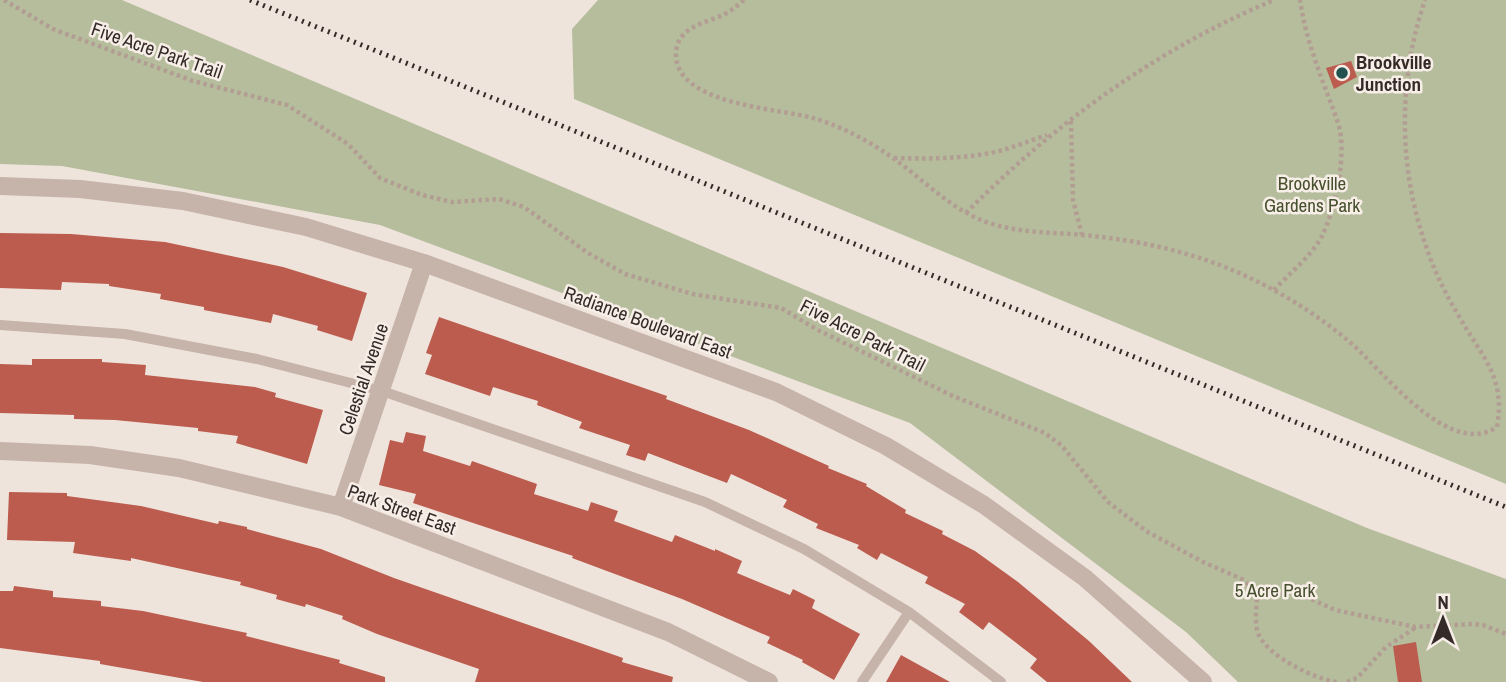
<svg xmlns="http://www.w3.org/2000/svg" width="1506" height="682" font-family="'Archivo Narrow',sans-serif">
	<rect width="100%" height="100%" fill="#efe4dc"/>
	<path fill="#b6bd9d" d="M0,0H122L1367,528L1506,579V682H1238L1186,632L910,423L380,225L62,166L0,164Z
		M598,0H1506V484L574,99L572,29Z"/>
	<path fill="#bb5c4e" d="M1351,61L1357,77L1334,89L1326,68Z
		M0,233L71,234L165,242L283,267L367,293L352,341L317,330L318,326L273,314L271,323L204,310V307L160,299L161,294L109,286V284L62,282L61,290L0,288Z
		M439,317L667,396L666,399L749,430L829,466L828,468L867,484L866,486L906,510L905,513L943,531L942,534L975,551L1018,582L1089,641L1132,682H1047L1030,668L1037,659L989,622L983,630L959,612L965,604L925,583L928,577L881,553L877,560L857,548L859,545L816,528L818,524L783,507L787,500L731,474L727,483L648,453L645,461L626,455L630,445L579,428L582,422L537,405L538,401L493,387L490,396L425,374L432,355L426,353Z
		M32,359H102V362L146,365L145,375L255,387L276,393L275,397L323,410L307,464L236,443L238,436L198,431V428L115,420L74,419V415L0,413V364L32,365Z
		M406,432L426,436L423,451L470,466L472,461L537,484L534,494L588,511L591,502L618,511L614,521L672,542L675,535L715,551V549L742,561L737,573L790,595L793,589L815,600L812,608L860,634L834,680L802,662L803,660L767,643L770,637L682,599L572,558L573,556L413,503L416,494L379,485L390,440L403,443Z
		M9,492L67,493V496L141,506L218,524L219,521L247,527V529L321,549L394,578L623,658L622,662L673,677L672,682H475L479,669L377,634L342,619L343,616L306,604L305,607L276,599L277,595L240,585L241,582L131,558V561L73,553L75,542L7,540Z
		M14,586L53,591V597L101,601V606L143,611L247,633L246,636L340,660L339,663L385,677V682H203L100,664V661L0,648V591H13Z
		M1416,642L1422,682H1398L1393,646Z
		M901,655L950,682H886Z"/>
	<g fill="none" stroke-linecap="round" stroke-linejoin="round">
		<path stroke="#b29d93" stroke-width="4.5" stroke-dasharray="3.5 3.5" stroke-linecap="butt" d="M4,0L53,29L193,81L287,105L348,144L380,178L422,195L452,202L499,199L524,207L588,253L625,274L692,294L781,308L818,330L953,396L1045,433L1061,445L1108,502L1146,531L1203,562L1244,580L1257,594C1257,606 1254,622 1258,633C1267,656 1314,679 1337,682
			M744,0C737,6 731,11 723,15C705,23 678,27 676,52C673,105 778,108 813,118C841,126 869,141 893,158C924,180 951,210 989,223C1020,233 1050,232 1082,235C1140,240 1198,253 1250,278C1286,295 1322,318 1352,344C1384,372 1449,459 1497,427C1506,377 1482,357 1460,318C1446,295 1434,271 1426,246C1398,167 1398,79 1425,0
			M1071,121L1073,200L1082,235
			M894,158C930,159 965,159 999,151C1015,147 1031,140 1047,135
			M966,213C1055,123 1157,49 1274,0
			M1274,290C1289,274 1310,257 1321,238C1335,211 1348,153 1338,123C1324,82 1306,44 1300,0
			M1257,594L1298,593L1335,610L1415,627L1473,624L1483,625L1506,634
			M1347,682L1357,678L1386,647L1415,628"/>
		<path stroke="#c6b3a9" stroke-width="10" d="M0,325L125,334L257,359L382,391L705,502L804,549L909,612L1001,682
			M862,682L909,612"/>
		<path stroke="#c6b3a9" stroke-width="18" d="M0,186L80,189L183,201L306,227L424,263L776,392L886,446L984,505L1085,578L1203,682
			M0,451L90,455L179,468L341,507L668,632L769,682
			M341,507L424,263"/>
		<path stroke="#342a28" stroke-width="5" stroke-dasharray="2 5" stroke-linecap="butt" d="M250,0L1506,507"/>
	</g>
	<circle fill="#21524f" stroke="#f7eee7" stroke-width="2.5" cx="1342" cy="73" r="7"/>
	<g text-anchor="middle" stroke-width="5" stroke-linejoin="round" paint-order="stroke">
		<g font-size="19" fill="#342a28" stroke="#f7eee7">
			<text transform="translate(157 50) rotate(19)" y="7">Five Acre Park Trail</text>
			<text transform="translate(648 322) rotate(20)" y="7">Radiance Boulevard East</text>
			<text transform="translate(863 335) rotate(27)" y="7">Five Acre Park Trail</text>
			<text transform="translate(363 379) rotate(-71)" y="7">Celestial Avenue</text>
			<text transform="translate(402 509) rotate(20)" y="7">Park Street East</text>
		</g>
		<g font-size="19" font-weight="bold" fill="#342a28" stroke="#f7eee7" text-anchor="start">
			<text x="1356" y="69">Brookville<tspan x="1356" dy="22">Junction</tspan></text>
		</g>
		<g font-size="19" fill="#47502e" stroke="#f7eee7">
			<text x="1312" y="190">Brookville<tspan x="1312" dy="22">Gardens Park</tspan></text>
			<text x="1275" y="597">5 Acre Park</text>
		</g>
	</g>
	<g transform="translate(1443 619)" stroke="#f7eee7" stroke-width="5" paint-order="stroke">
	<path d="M0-5L12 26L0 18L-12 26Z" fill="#342a28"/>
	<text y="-10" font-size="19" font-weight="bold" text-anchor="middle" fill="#342a28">N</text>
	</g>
</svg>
